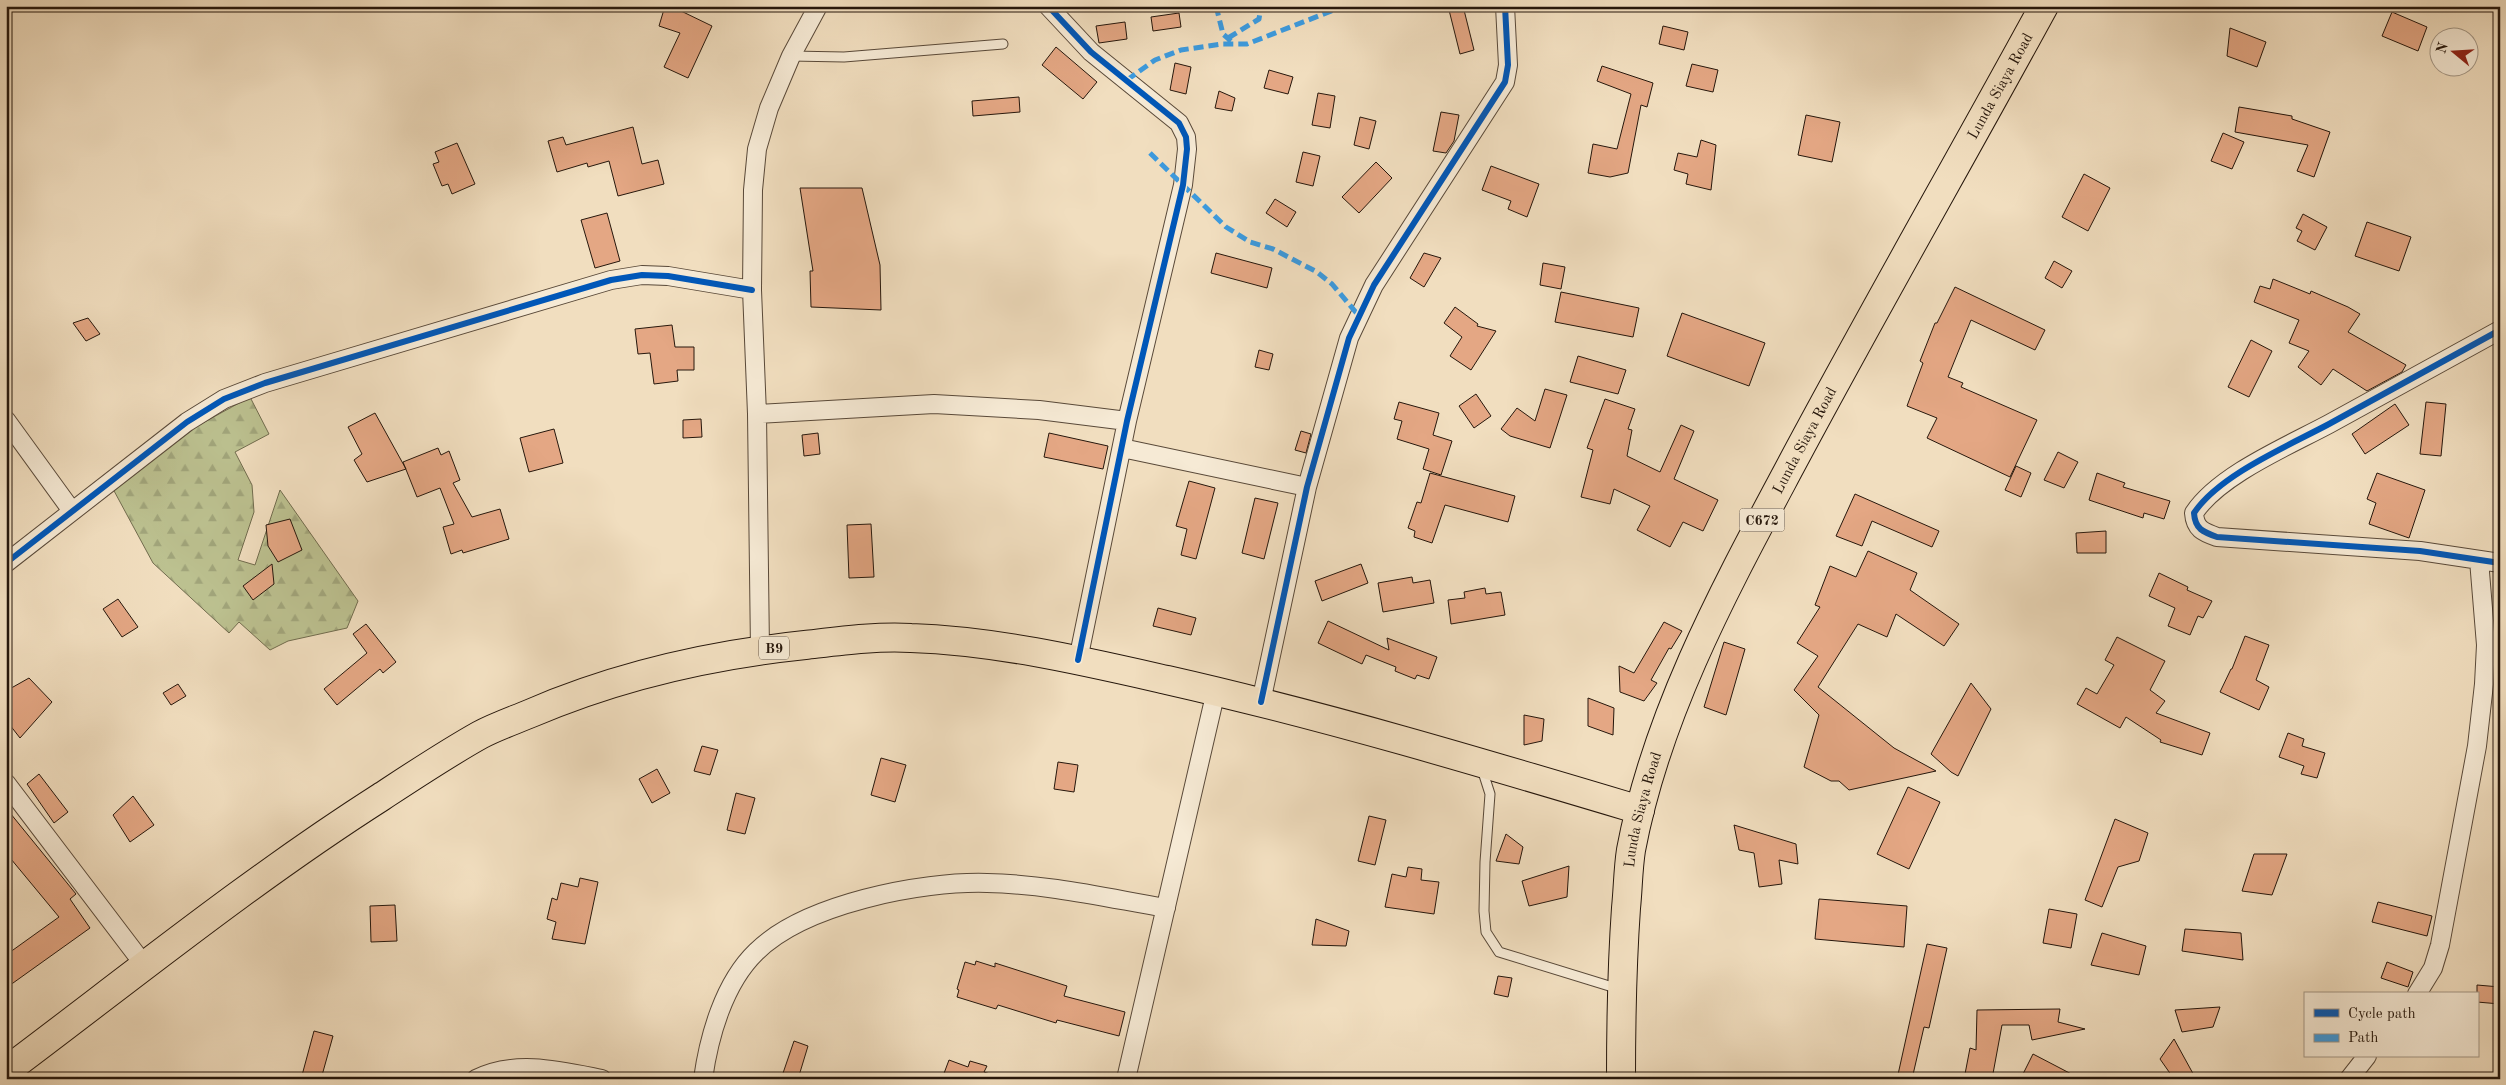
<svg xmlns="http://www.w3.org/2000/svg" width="2506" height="1085" font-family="'Old Standard TT',serif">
	<defs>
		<pattern id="forest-firs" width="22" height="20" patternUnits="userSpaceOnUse" patternTransform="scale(1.25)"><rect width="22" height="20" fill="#bcc190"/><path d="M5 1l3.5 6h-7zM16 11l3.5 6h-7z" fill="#a1a57b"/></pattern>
	</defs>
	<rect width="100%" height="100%" fill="#f1debf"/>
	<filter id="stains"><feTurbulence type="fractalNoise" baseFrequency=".004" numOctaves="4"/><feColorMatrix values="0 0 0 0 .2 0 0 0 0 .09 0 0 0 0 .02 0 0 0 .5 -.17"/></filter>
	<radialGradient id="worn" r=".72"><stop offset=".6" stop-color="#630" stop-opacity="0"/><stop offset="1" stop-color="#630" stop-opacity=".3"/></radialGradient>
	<path fill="url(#forest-firs)" stroke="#716c4e" d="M250,397L269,434L235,452L252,485L254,512L238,560L255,565L280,490L358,601L347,628L288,641L270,650L239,622L229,633L153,563L106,476Z"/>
	<path fill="#e4a784" stroke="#26170c" d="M665,6H683L681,11L712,26L688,78L664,67L680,33L659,26Z
		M1448,6H1463L1474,50L1460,54Z
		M2392,12L2427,27L2418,51L2382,36Z
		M1179,13L1181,27L1153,31L1151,17Z
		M1125,22L1127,39L1099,43L1096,26Z
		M1663,26L1688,32L1684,50L1659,44Z
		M2230,28L2266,42L2257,67L2227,56Z
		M1056,47L1097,82L1083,99L1042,65Z
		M1175,63L1191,67L1186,94L1170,90Z
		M1692,64L1718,70L1713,92L1686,86Z
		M1602,66L1653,83L1647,107L1641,105L1628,173L1610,177L1588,173L1593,144L1617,149L1631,94L1597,81Z
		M1269,70L1293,77L1288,94L1264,88Z
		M1219,91L1235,98L1232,111L1215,108Z
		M1318,93L1335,96L1330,128L1312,125Z
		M1019,97L1020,112L973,116L972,101Z
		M2239,107L2292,116V119L2330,132L2314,177L2297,171L2308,145L2235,132Z
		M1441,112L1459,115L1454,141L1446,153L1433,151Z
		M1806,115L1840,122L1832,162L1798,155Z
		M1360,117L1376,121L1369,149L1354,145Z
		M633,127L642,164L658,160L664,184L618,196L609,161L588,167L587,163L557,172L548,141L563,137L566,145Z
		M2223,133L2244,142L2232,169L2211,161Z
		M1701,140L1716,145L1711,190L1686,184L1688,174L1674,170L1678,153L1697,157Z
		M457,143L475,184L452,194L448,184L442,186L433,164L439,162L435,152Z
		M1303,152L1320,156L1313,186L1296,182Z
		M1376,162L1392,178L1359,213L1342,197Z
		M1491,166L1539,184L1527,217L1508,209L1511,201L1482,190Z
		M2084,174L2110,188L2088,231L2062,217Z
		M800,188H862L880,265L881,310L811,307L810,271H813Z
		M1275,199L1296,212L1287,227L1266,213Z
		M607,213L620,261L595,268L581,220Z
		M2303,214L2327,227L2315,250L2297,241L2302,231L2296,228Z
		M2367,222L2411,237L2399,271L2355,256Z
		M1216,253L1272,268L1267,288L1211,273Z
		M1424,253L1441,258L1424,287L1410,278Z
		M2054,261L2072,271L2062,288L2045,278Z
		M1543,263L1565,267L1561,289L1540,285Z
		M2273,279L2310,294L2311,291L2348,307L2360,314L2348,332L2406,365L2402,372L2367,391L2333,369L2321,385L2298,367L2309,351L2289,343L2299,320L2254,302L2260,286L2270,289Z
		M1955,287L2045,330L2035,350L1971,320L1948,377L1963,383L1961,387L2037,420L2010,477L1927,438L1937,418L1907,406L1923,363L1920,361L1935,323H1937Z
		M1561,292L1639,308L1633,337L1555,322Z
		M1455,307L1478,324L1477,326L1496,331L1471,370L1450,356L1462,337L1444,323Z
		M1682,313L1765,343L1749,386L1667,356Z
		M88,318L100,334L86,341L73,323Z
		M672,325L675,347H694V370H677L678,381L654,384L650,353L638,354L635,329Z
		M2251,340L2272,351L2249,397L2228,387Z
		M1259,350L1273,354L1269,370L1255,367Z
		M1578,356L1626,370L1618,394L1570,382Z
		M1545,389L1567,395L1550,448L1510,436L1501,429L1517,408L1535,421Z
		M1476,394L1491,416L1474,428L1459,406Z
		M1605,399L1635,409L1628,429L1632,430L1627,456L1660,472L1681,425L1694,431L1674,479L1718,500L1703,531L1683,522L1670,547L1637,530L1650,506L1614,489L1610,504L1581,497L1593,450L1587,448Z
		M1399,402L1439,413L1433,435L1452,441L1441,475L1423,469L1429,449L1397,439L1402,421L1394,419Z
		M2426,402L2446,404L2441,456L2420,454Z
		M2395,404L2409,425L2365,454L2352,434Z
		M375,413L406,469L367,482L354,460L362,454L348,427Z
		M701,419L702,437L683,438V420Z
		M554,429L563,463L529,472L520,438Z
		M1301,431L1311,434L1306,453L1295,450Z
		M818,433L820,454L804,456L802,435Z
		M1049,433L1108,446L1103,469L1044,457Z
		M438,448L441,455L449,451L460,480L453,483L472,517L500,509L509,539L463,553L462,550L451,554L443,527L454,524L440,488L417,497L403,462Z
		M2058,452L2078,462L2064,488L2044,480Z
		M2016,466L2031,473L2021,497L2005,490Z
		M1430,473L1515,496L1508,522L1445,505L1432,543L1414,537L1415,531L1408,528L1417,502L1421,503Z
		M2097,473L2125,483L2123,487L2170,501L2164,519L2144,513L2143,518L2089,500Z
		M2377,473L2425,490L2409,538L2369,524L2376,503L2367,499Z
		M1189,481L1215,488L1196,559L1181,555L1187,529L1176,526Z
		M1855,494L1939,531L1932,547L1872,521L1862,546L1836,536Z
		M1255,498L1278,503L1264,559L1242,553Z
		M290,519L302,550L278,562L268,546L266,525Z
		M871,524L874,577L849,578L847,525Z
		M2106,531V553H2077L2076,533Z
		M1868,551L1917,573L1910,590L1959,624L1944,646L1896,614L1887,637L1858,624L1818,687L1894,748L1936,771L1849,790L1839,781H1831L1804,767L1819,715L1794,690L1818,656L1797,643L1820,607L1815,605L1830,566L1856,577Z
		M272,564L274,584L253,600L243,586Z
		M1361,564L1368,583L1322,601L1315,581Z
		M2159,573L2188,587L2187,590L2212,601L2203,618L2198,616L2190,635L2168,626L2175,608L2149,596Z
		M1412,577L1413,583L1430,580L1434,603L1383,612L1378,583Z
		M1485,588L1486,594L1501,592L1505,615L1451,624L1448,600L1465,598L1464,592Z
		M118,599L138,627L122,637L103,609Z
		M1158,608L1196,618L1191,635L1153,626Z
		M1328,621L1389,650L1387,638L1437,657L1429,679L1417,675L1415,679L1395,671L1396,667L1366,655L1362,664L1318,643Z
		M1664,622L1682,631L1671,649L1669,648L1651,680L1657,683L1644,701L1620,692L1619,666L1634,673Z
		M366,624L396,662L383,673L380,669L337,705L324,689L367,653L353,634Z
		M2245,636L2269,645L2256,680L2269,687L2259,710L2220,692L2231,669H2232Z
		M2117,637L2165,661L2150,690L2165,701L2156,713L2210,733L2202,755L2160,742L2161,740L2126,717L2120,728L2077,704L2086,688L2097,694L2114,665L2105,660Z
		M1724,642L1745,649L1726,715L1704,707Z
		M29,678L52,702L20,738L6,720V691Z
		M1971,683L1991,709L1958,776L1951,772L1931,754Z
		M178,684L186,696L171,705L163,693Z
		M1588,698L1614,708L1613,735L1588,726Z
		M1524,715L1544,719L1542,741L1524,745Z
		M2288,733L2304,739L2302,746L2325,753L2317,778L2301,774L2304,766L2279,757Z
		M702,746L718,750L710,775L694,771Z
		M881,758L906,765L895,802L871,795Z
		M1058,762L1078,765L1074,792L1054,789Z
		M657,769L670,793L652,803L639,779Z
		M39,774L68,812L54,823L27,784Z
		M1908,787L1940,802L1909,869L1877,854Z
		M736,793L755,798L745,834L727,830Z
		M133,796L154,825L130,842L113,815Z
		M6,808L76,894L70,899L90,928L6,988V955L59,917L6,853Z
		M1369,816L1386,820L1375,865L1358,861Z
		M2115,819L2148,833L2139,861L2118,867L2102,907L2085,900Z
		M1734,825L1796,844L1798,864L1779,860L1782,884L1759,887L1754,853L1739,850Z
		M1506,834L1523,847L1519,864L1496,861Z
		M2254,854H2287L2272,895L2242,891Z
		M1569,866L1567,897L1529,906L1522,881Z
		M1408,867L1422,869L1421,880L1439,882L1434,914L1385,907L1392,874L1406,877Z
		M580,878L598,882L585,944L552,939L556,922L547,919L552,898L557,900L561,883L578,887Z
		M1819,899L1907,906L1904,947L1815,939Z
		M2378,902L2432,916L2427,936L2372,922Z
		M395,905L397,941L371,942L370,906Z
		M2049,909L2077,914L2071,948L2043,943Z
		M1316,919L1349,931L1346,946L1312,945Z
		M2185,929L2241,933L2243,960L2182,951Z
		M2102,933L2146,946L2139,975L2091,965Z
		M1927,944L1947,948L1929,1028L1924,1027L1912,1079H1897Z
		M976,961L995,967V963L1067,986L1064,996L1125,1012L1119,1036L1057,1020L1056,1023L998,1005L996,1009L957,997L959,990L957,989L965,962L975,965Z
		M2387,962L2413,972L2408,987L2381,978Z
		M1498,976L1512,978L1508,997L1494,994Z
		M2477,985L2500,987V1004L2477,1002Z
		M2220,1007L2213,1027L2182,1032L2175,1010Z
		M2060,1009L2058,1022L2085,1029L2032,1040L2029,1025H2002L1992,1079H1969L1970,1075L1965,1074L1970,1048L1976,1050L1977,1010Z
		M314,1031L333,1036L321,1079H301Z
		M2174,1039L2196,1079H2174L2160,1059Z
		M794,1041L808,1046L798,1079H781Z
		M2033,1054L2081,1079L2021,1078Z
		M949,1060L968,1067L970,1061L987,1066L984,1072L996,1076V1079H952L943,1076Z"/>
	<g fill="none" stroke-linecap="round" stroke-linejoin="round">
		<g stroke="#594939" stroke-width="11">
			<path id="lane" d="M791,56L844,57L1003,44
				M1482,769L1490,794L1485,862L1484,911L1486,932L1499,952L1619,989"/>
		</g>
		<g stroke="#594939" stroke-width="20">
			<path id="street" d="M1048,6L1091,52L1179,123L1186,137L1187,149L1183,185L1127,421L1078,660
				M2500,330C2443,361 2386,393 2329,424C2288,446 2219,475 2194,513C2195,529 2203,532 2217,537L2420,551L2500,563
				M757,414L934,404L1039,410L1127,421
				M6,420L72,511
				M1122,448L1307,487
				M6,563L187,422L224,399L265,383L611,280L642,275L668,276L752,290
				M760,650L757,414L752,290L753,190L757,149L769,108L791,56L818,6
				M1261,702L1307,487L1349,338L1374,285L1505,82L1508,65L1505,6
				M6,783L145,966
				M2417,994L2433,968L2440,945L2477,746L2484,684L2486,645L2479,560
				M476,1079C515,1059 562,1071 602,1079
				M703,1079C709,1036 724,983 756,952C804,904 921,881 987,883C1047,884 1107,898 1166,908
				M1126,1079L1216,691
				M2349,1079L2367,1056"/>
		</g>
		<g stroke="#26170c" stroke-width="30">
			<g id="primary">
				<path id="s1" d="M1621,1079C1621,1022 1622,965 1626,908C1628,889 1628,869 1631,850C1657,712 1726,587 1791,465C1873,311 1960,160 2044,6"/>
			</g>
		</g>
		<g stroke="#26170c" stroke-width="30">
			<path id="highway" d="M6,1071C130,978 251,880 381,797C413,776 446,754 480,735C495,727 512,721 529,714C617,676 709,655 805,645C840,641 876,636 911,638C998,641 1083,661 1167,680C1326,716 1483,763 1640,810"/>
		</g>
		<use href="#lane" stroke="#f6ead5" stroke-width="9"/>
		<use href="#street" stroke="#f6ead5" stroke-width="18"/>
		<use href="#primary" stroke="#f1debf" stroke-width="28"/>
		<use href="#highway" stroke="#f1debf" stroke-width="28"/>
		<path stroke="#3c9ade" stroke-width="5" stroke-dasharray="10 5" stroke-linecap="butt" d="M1216,6L1223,34L1231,41
			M1228,38L1259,19L1261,6
			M1127,80L1155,60L1181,50L1222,44H1247L1344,6
			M1150,153L1226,227L1250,242L1273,249L1317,272L1332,284L1359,316"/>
		<g stroke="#f6ead5" stroke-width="9">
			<path id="cycleway" d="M1048,6L1091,52L1179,123L1186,137L1187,149L1183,185L1127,421L1078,660
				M2500,330C2443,361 2386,393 2329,424C2288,446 2219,475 2194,513C2195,529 2203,532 2217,537L2420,551L2500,563
				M6,563L187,422L224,399L265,383L611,280L642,275L668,276L752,290
				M1261,702L1307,487L1349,338L1374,285L1505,82L1508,65L1505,6"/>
		</g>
		<use href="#cycleway" stroke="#0057b8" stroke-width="6"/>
	</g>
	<g text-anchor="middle" stroke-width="4.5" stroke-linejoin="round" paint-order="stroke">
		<g fill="#f6ead5" stroke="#645648" stroke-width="1">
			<rect x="1739.5" y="508.5" width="45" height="23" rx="4"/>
			<rect x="759" y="636.5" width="30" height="23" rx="4"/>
		</g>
		<g font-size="14" font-weight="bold" fill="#26170c">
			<text x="1762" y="525">C672</text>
			<text x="774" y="653">B9</text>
		</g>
		<g font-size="15" fill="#26170c" stroke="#f6ead5">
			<text dy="5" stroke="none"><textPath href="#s1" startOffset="1081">Lunda Siaya Road</textPath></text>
			<text dy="5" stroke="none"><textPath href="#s1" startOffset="676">Lunda Siaya Road</textPath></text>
			<text dy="5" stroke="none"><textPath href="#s1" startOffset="271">Lunda Siaya Road</textPath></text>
		</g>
	</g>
	<rect width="2506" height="1085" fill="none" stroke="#f1debf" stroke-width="25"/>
	<rect x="8" y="8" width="2491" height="1070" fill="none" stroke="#26170c" stroke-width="2.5"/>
	<rect x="12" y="12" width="2481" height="1060" fill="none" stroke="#26170c"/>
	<rect x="2304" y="992" width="175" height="65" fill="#f6ead5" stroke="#a39685"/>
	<rect x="2314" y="1009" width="25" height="8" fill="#0057b8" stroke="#a39685"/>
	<text x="2348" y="1018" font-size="15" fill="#26170c">Cycle path</text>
	<rect x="2314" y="1034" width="25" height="8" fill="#3c9ade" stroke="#a39685"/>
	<text x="2348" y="1042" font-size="15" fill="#26170c">Path</text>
	<g transform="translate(2454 52) rotate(288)"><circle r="24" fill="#f6ead5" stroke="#a39685"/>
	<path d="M0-4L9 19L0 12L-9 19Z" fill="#8f2418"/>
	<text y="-8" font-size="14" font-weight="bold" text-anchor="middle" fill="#26170c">N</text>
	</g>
	<rect width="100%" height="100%" filter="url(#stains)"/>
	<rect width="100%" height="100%" fill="url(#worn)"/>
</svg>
